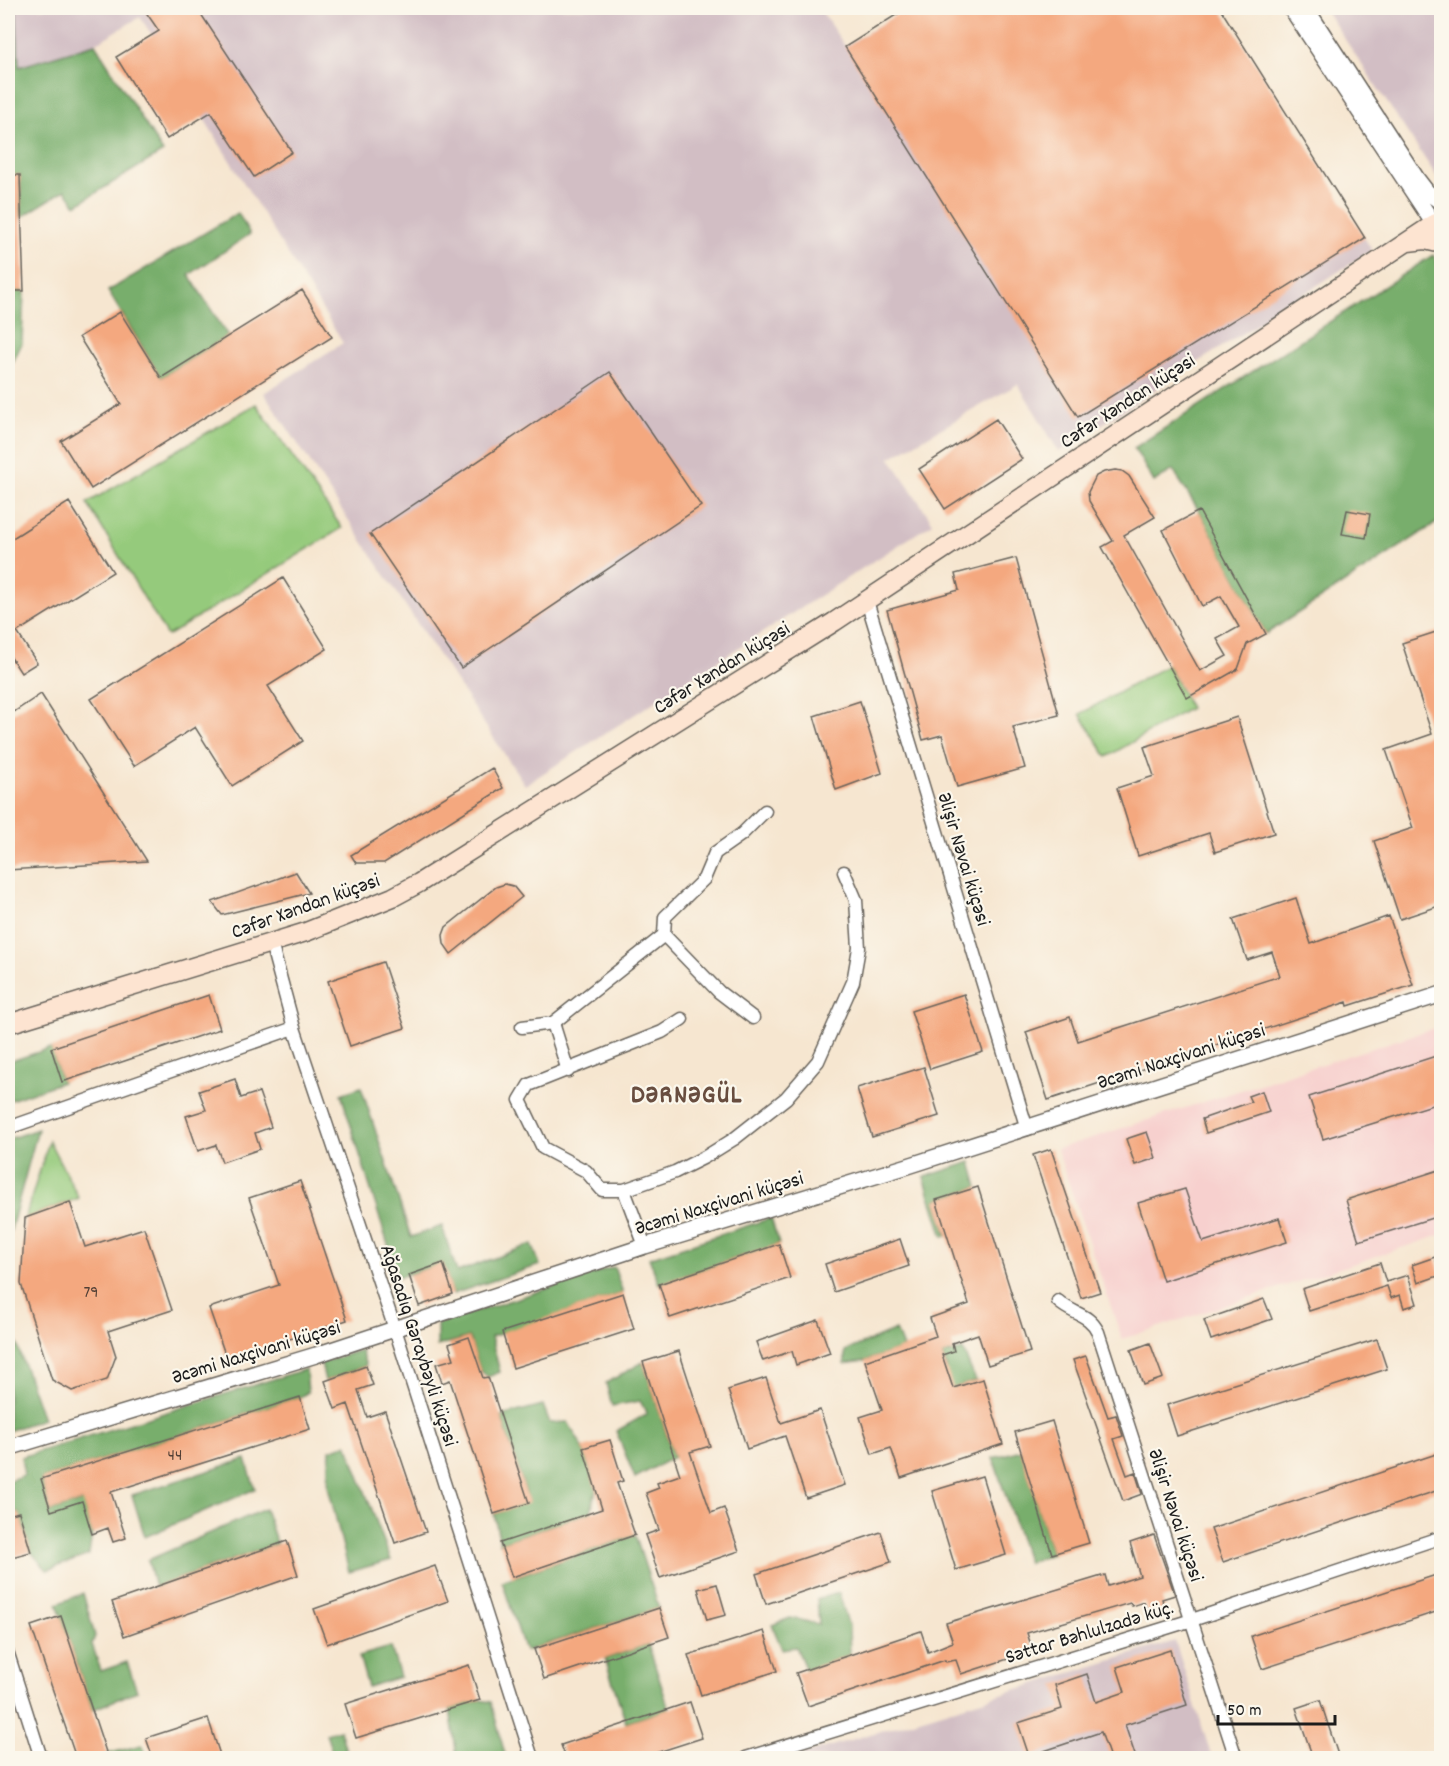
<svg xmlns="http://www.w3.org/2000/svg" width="1449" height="1766" font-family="Dekko,sans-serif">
	<rect width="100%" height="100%" fill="#fbf7ec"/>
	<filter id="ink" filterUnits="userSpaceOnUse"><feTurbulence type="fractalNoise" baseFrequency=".0167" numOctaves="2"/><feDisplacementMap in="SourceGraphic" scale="12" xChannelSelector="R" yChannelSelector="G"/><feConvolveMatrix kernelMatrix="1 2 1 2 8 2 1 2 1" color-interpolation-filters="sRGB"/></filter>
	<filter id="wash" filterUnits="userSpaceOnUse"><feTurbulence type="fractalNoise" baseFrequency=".008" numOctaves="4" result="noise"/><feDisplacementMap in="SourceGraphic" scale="24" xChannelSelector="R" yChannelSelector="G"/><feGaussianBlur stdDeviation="1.35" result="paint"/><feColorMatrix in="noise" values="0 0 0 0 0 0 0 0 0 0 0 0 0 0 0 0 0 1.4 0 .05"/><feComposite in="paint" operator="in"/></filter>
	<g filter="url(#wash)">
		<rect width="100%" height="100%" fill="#f6e6d0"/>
		<path fill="#f7d0ce" d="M1441,1026V1235L1122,1339L1057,1149Z"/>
		<path fill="#d2bec4" d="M16,8H819L845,46L907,8H1220L1372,250L1059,452L1018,384L890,458L933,523L525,785L264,393L343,343L152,35L140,17L95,44L19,67Z
			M1324,8H1441V183Z
			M1175,1641L1212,1758H792Z"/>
		<path fill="#95ca7c" stroke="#58734c" stroke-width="1.5" d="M256,404L342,528L167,636L87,503Z
			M1168,665L1190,708L1107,757L1080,714Z
			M49,1141L79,1198L25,1218Z"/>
		<path fill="#78ae6c" stroke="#4a6544" stroke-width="1.5" d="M8,8H16L19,67L95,44L163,152L76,205L65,190L22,217L20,175H8Z
			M238,213L250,234L189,275L228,336L161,378L108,291Z
			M1433,255L1442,270L1441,520L1266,634L1199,511L1173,470L1154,482L1134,448Z
			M8,291H24L22,343L13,362H8Z
			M51,1048L62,1082L8,1101V1062Z
			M361,1087L411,1237L442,1226L457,1272L532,1244L540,1265L453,1294L443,1264L398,1277L341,1094Z
			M38,1129L8,1240V1139Z
			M971,1162L978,1187L936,1200L947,1236L943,1237L924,1177Z
			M771,1218L779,1244L659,1284L649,1258Z
			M614,1267L623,1293L491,1337L500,1372L488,1377L480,1370L469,1337L437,1346V1324Z
			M12,1330L43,1419L8,1431V1332Z
			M896,1330L903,1348L865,1361L845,1364V1351Z
			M361,1350L366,1366L325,1381L321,1363Z
			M963,1350L976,1381L883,1410L876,1392L947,1368L942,1355Z
			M643,1362L674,1457L635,1478L616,1431L647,1414L640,1401L612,1406L606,1383Z
			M306,1369L308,1392L300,1397L41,1479L51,1511L83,1501L92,1534L89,1555L47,1570L31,1552L19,1512L8,1515V1481L24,1475L21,1457Z
			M543,1405L550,1423L568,1422L583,1448L596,1489L591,1512L500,1543L494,1514L529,1502L501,1416Z
			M347,1444L391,1560L349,1572L328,1486L330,1450Z
			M1021,1450L1052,1554L1028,1563L993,1458Z
			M246,1459L255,1489L145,1537L132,1495Z
			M265,1509L277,1544L155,1587L148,1560Z
			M635,1535L659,1608L525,1651L502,1581Z
			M83,1593L95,1636L92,1644L101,1671L127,1662L137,1691L92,1710L57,1604Z
			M839,1593L849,1627L850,1655L806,1670L796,1647L782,1649L772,1625L790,1618L819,1624L817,1599Z
			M648,1644L669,1709L626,1723L605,1659Z
			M391,1647L400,1677L368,1687L359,1656Z
			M480,1700L491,1702L506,1758H457L450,1709Z
			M340,1730L348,1758H334L326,1734Z
			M142,1745L147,1758H108L107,1754Z"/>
		<g id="blocks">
			<path fill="#f4a87f" d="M143,8H197L292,152L254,177L211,112L167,139L116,57L159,31Z
				M907,8H1220L1365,238L1078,417L845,47Z
				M8,175H20L24,291H8Z
				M302,290L332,337L91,489L61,441L121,404L79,337L120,312L161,378Z
				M610,372L701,506L461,668L370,534Z
				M996,419L1022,459L945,509L919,469Z
				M1115,470L1122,471L1129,476L1155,517L1124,535L1200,671L1227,656L1217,639L1239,627L1221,596L1202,606L1163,530L1199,511L1266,634L1247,644L1238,669L1187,698L1102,547L1113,541L1089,501L1088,492L1096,476L1104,472Z
				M69,502L113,572L17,632L37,663L21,673L8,653V541Z
				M1347,510L1370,514L1366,538L1342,534Z
				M1016,558L1059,715L1013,727L1025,768L957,787L942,735L923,740L887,610L959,590L955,574Z
				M283,578L327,649L268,686L303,741L232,786L195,727L134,766L91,699Z
				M1442,630V905L1400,919L1374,841L1413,828L1386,750L1432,734L1402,643Z
				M41,694L147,861L8,870V716Z
				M860,701L882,773L836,790L814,716Z
				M1237,717L1274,833L1215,852L1209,833L1138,856L1117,788L1154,776L1144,747Z
				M492,768L503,788L384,863H356L351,855Z
				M296,872L309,893L222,915L212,902Z
				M505,884L513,886L522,897L451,954L444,944L443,935L446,927L496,887Z
				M1296,898L1311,944L1389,916L1413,985L1348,1006L1347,1002L1048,1100L1026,1032L1070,1017L1078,1041L1280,976L1272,952L1247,960L1233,919Z
				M383,962L405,1028L350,1046L328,981Z
				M964,994L983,1052L930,1069L911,1011Z
				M209,995L220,1029L62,1082L51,1048Z
				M1442,1054V1102L1323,1139L1309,1097Z
				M924,1067L939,1116L872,1137L857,1088Z
				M235,1079L241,1098L259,1092L271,1127L255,1133L260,1149L222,1162L216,1145L198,1151L186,1116L206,1110L199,1091Z
				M1262,1091L1269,1112L1206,1133L1202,1119L1251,1102L1248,1096Z
				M1147,1132L1156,1158L1135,1165L1126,1139Z
				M1051,1149L1100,1292L1081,1298L1033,1155Z
				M1442,1169V1215L1359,1241L1346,1200Z
				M300,1181L347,1320L227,1360L209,1308L279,1285L249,1198Z
				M978,1187L1030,1352L988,1365L978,1334L952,1343L954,1351L942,1355L953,1388L983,1379L1003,1444L901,1478L891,1448L872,1454L860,1417L882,1410L865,1361L936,1336L930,1318L969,1304L936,1200Z
				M1185,1189L1203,1242L1279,1218L1287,1242L1163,1281L1138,1203Z
				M70,1202L85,1247L144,1228L172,1310L108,1331L116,1356L107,1380L72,1391L52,1380L21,1284L25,1218Z
				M900,1239L909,1266L834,1292L825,1264Z
				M779,1244L790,1278L670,1318L659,1284Z
				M1435,1257L1441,1275L1418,1283L1412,1265Z
				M443,1263L453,1294L419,1306L409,1275Z
				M1380,1263L1386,1282L1408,1275L1417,1304L1404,1308L1400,1295L1391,1298L1387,1286L1309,1311L1302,1289Z
				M623,1293L634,1329L513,1368L502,1332Z
				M1264,1299L1272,1319L1211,1340L1204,1320Z
				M818,1320L830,1353L796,1365L792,1351L763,1361L756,1342Z
				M469,1337L483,1378L488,1377L529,1503L494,1514L450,1380L442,1383L436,1364L454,1359L449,1344Z
				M1377,1339L1387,1369L1177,1436L1167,1405Z
				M1150,1343L1163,1378L1143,1385L1131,1350Z
				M679,1351L710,1446L690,1452L711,1513L724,1508L739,1551L660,1578L645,1535L659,1530L646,1493L659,1488L657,1483L680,1475L643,1362Z
				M1086,1356L1108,1417L1116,1415L1123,1436L1114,1439L1127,1475L1135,1472L1142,1494L1123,1501L1073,1360Z
				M366,1366L373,1385L358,1390L367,1417L385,1411L426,1532L395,1543L348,1404L335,1409L325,1381Z
				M766,1378L781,1423L820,1410L845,1485L806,1498L785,1436L747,1449L728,1390Z
				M300,1397L310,1429L111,1492L126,1538L113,1542L108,1528L92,1534L82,1501L51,1511L41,1479Z
				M1052,1421L1089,1543L1052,1554L1015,1432Z
				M610,1440L623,1481L617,1483L635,1535L512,1577L500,1543L602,1509L583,1448Z
				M1442,1452V1489L1223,1562L1211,1529Z
				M982,1476L1006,1555L956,1570L932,1491Z
				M19,1512L31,1552L8,1558V1515Z
				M881,1532L891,1562L766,1604L756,1574Z
				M1154,1535L1175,1595L1162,1599L1166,1612L1149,1617L1144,1602L1132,1606L1130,1603L1027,1633L1033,1651L961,1674L956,1660L946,1662L945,1660L808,1706L796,1673L921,1631L928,1652L953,1642L946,1623L1105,1575L1108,1586L1140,1576L1130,1543Z
				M287,1541L298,1575L124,1636L112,1602Z
				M435,1566L448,1601L327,1644L314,1609Z
				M1442,1573V1610L1262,1669L1251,1636Z
				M717,1584L726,1615L707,1620L698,1589Z
				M659,1608L669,1637L544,1679L534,1649Z
				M61,1616L92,1710L108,1758H76L31,1626Z
				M764,1631L777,1671L701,1695L688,1655Z
				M1170,1650L1187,1705L1125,1725L1136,1758H1110L1101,1732L1029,1756L1018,1723L1062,1709L1055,1685L1087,1674L1096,1702L1125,1692L1117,1667Z
				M469,1665L480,1700L356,1738L345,1704Z
				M1320,1700L1339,1758H1313L1296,1708Z
				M690,1702L702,1738L640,1758H566L561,1745Z
				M208,1718L221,1758H153L146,1738Z"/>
		</g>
	</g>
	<g filter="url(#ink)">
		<use href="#blocks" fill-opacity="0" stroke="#68635b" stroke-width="1.5"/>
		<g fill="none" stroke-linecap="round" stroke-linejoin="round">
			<g stroke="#68635b" stroke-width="15">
				<path id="minor" d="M867,601L1027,1129
					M664,935L719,992L753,1018
					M271,943L294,1028L395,1329L532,1758
					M553,1023L568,1071
					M522,1027L553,1023L664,935L665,917L704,879L715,853L742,834L765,811
					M8,1128L294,1028
					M624,1190L675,1172L705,1157L734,1139L786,1098L818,1061L853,982L859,948L856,900L844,872
					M645,1246L624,1190H602L586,1171L543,1148L520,1100L529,1085L662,1032L682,1019
					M1058,1301C1073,1315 1089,1313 1098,1332L1236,1758
					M8,1654L41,1758
					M746,1758L1192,1620L1442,1537"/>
			</g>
			<g stroke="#68635b" stroke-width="18">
				<path id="tertiary" d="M1291,8L1434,224
					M1306,8L1417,179L1427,192L1442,203
					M8,1448L316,1355L645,1246L908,1166L1442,994"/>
			</g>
			<g stroke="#68635b" stroke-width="21">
				<path id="secondary" d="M1408,242L1425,240L1442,244
					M8,1024L306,932L393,897L419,883L834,622L1434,224L1442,221"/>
			</g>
			<use href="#minor" stroke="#fff" stroke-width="12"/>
			<use href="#tertiary" stroke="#fff" stroke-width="15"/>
			<use href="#secondary" stroke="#fde4d1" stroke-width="18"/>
		</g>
	</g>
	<g text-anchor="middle" stroke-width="4.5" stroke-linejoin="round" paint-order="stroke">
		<g font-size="18" fill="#523f35">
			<text x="91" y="1297">79</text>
			<text x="175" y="1460">44</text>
		</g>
		<g font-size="21" fill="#1c1c1c" stroke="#fbf7ec">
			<text transform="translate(1127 400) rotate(-33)" y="7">Cəfər Xəndan küçəsi</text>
			<text transform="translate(721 667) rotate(-32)" y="7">Cəfər Xəndan küçəsi</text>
			<text transform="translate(965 859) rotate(73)" y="7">Əlişir Nəvai küçəsi</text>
			<text transform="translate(305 905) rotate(-20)" y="7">Cəfər Xəndan küçəsi</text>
			<text transform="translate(1181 1055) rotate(-18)" y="7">Əcəmi Naxçivani küçəsi</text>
			<text transform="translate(719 1202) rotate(-17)" y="7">Əcəmi Naxçivani küçəsi</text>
			<text transform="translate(420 1345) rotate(72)" y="7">Ağasadıq Gəraybəyli küçəsi</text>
			<text transform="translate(256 1351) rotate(-17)" y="7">Əcəmi Naxçivani küçəsi</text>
			<text transform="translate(1177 1515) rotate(72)" y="7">Əlişir Nəvai küçəsi</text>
			<text transform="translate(1089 1631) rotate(-17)" y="7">Səttar Bəhlulzadə küç.</text>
		</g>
		<g font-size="27" font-weight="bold" letter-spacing="1.5" fill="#684d3f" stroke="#fbf7ec">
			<text x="687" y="1102">DƏRNƏGÜL</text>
		</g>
	</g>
	<rect width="1449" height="1766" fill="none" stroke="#fbf7ec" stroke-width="30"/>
	<path d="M1218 1715v9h117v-9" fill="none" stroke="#1c1c1c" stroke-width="3"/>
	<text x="1227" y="1715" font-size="18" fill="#1c1c1c" stroke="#fbf7ec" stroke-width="4.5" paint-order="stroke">50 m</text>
</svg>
